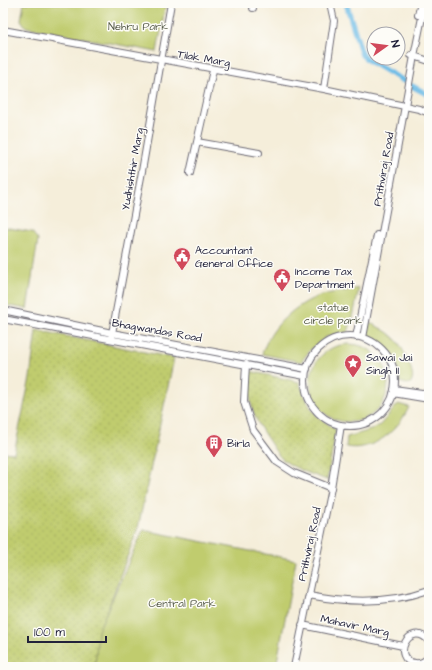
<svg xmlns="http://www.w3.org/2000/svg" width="432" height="670" font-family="'Architects Daughter',sans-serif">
	<defs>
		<pattern id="grass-dots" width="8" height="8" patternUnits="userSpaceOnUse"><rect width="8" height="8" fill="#c0cc6e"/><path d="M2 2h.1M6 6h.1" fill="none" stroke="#a5af60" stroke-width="1.8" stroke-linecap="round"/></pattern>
	</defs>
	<rect width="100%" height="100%" fill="#fdfcf7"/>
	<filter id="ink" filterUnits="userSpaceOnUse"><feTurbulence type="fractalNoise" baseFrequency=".025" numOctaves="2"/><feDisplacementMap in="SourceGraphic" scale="8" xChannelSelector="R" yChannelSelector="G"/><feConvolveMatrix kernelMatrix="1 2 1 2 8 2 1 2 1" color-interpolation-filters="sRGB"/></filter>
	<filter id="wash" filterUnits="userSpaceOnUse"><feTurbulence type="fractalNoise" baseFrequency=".012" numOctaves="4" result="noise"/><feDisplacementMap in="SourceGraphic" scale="16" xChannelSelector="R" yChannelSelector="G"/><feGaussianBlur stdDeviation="0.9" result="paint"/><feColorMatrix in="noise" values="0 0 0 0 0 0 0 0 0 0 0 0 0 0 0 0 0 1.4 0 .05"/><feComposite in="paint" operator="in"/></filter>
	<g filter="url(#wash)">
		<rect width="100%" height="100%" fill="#f5eeda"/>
		<path fill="url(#grass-dots)" stroke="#717754" d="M36,330L174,358L138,528L100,630L97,667H3V452L14,453L30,378Z
			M250,371L299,382L310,407L317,416L336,430L327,480C311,474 295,469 282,459C277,454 273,447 269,441C252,417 248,401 250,371Z"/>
		<path fill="#c0cc6e" stroke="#717754" d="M24,3H166L157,52L26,27L21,20Z
			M3,227L32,232L38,240L27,309L3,305Z
			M359,288L353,317L348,332L326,337L310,350L301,362L262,354C270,327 295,304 322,295C334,292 347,291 359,288Z
			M369,323C380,327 390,333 398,342C403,349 427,393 400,382C399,359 386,347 368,335Z
			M310 383a39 39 0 1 1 78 0a39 39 0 1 1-78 0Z
			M398,404L409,407C398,431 373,452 346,447L347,437L371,430L380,425Z
			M143,530L296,560L276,667H95L98,631Z"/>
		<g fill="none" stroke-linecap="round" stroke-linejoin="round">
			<path stroke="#6bbbe6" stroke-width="5.5" d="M346,3L362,55L369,61L404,81
				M412,86L429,95"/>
		</g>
	</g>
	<g filter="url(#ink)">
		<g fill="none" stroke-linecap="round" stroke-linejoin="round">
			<g stroke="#6c6973" stroke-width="8">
				<path id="minor" d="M253,8V3
					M418,15L421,3
					M3,30L324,89L419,109L429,113
					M411,55L429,61
					M213,70L197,142L259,153
					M324,89L334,21L330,3
					M190,173L197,142
					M3,310L112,333L307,369
					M3,319L305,376
					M305 381a45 45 0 1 1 90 0a45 45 0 1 1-90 0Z
					M356,337L377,235
					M363,338L414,56L425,3
					M111,339L141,177L171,3
					M246,364L244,402L253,430L277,462L294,473L331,488
					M394,389L429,394
					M393,393L429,399
					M309,595C349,603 389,604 429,590
					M302,625L403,646
					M429,641C409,619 390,660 415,663C421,664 425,661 429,657
					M294,667L331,488L341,425"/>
			</g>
			<use href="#minor" stroke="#fff" stroke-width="6"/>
		</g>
	</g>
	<defs>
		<g id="civic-pin" transform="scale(0.9)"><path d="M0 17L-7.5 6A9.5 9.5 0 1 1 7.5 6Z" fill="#d1495b" stroke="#fdfcf7"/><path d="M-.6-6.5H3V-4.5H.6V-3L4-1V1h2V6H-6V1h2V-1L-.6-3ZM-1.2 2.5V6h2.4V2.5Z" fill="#fff"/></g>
		<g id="sight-pin" transform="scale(0.9)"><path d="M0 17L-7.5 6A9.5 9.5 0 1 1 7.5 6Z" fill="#d1495b" stroke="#fdfcf7"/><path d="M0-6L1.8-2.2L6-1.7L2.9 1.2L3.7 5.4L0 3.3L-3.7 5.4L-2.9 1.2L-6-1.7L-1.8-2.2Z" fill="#fff"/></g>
		<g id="building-pin" transform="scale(0.9)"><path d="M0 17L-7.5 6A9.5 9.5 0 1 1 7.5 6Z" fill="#d1495b" stroke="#fdfcf7"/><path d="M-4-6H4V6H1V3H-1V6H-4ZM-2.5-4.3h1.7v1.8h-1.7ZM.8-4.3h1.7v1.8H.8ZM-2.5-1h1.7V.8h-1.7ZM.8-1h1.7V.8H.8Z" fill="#fff"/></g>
	</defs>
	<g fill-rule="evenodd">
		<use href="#civic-pin" x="182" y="256"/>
		<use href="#civic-pin" x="282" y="277"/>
		<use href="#sight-pin" x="353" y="363"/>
		<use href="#building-pin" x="214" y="443"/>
	</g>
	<g text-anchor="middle" stroke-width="3" stroke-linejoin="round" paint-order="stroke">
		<g font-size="11" fill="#595e4d" stroke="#fdfcf7">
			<text x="138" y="30">Nehru Park</text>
			<text x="333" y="311">statue<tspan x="333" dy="13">circle park</tspan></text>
			<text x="182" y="607">Central Park</text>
		</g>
		<g font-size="11" fill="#22223b" stroke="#fdfcf7">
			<text transform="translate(204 58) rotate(10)" y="4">Tilak Marg</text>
			<text transform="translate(132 169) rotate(-80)" y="4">Yudhishthir Marg</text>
			<text transform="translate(383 169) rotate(-80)" y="4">Prithviraj Road</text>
			<text transform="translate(157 330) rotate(10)" y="4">Bhagwandas Road</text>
			<text transform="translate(309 544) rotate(-78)" y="4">Prithviraj Road</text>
			<text transform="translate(355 625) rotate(12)" y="4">Mahavir Marg</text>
		</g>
		<g font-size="11" fill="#22223b" stroke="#fdfcf7" text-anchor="start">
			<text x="195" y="254">Accountant<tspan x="195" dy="13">General Office</tspan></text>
			<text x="295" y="275">Income Tax<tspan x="295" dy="13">Department</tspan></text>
			<text x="366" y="361">Sawai Jai<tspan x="366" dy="13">Singh II</tspan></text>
			<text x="227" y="447">Birla</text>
		</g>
	</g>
	<rect width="432" height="670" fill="none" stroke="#fdfcf7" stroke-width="16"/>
	<g transform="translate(386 46) rotate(76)"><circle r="19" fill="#fdfcf7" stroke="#a5a5ac"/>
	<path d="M0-3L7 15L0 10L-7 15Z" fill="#d1495b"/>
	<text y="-6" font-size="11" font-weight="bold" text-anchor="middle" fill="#22223b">N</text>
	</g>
	<path d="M28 636v6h78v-6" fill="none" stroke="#22223b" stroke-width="2"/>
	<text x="34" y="636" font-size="12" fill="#22223b" stroke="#fdfcf7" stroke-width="3" paint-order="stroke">100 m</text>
</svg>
